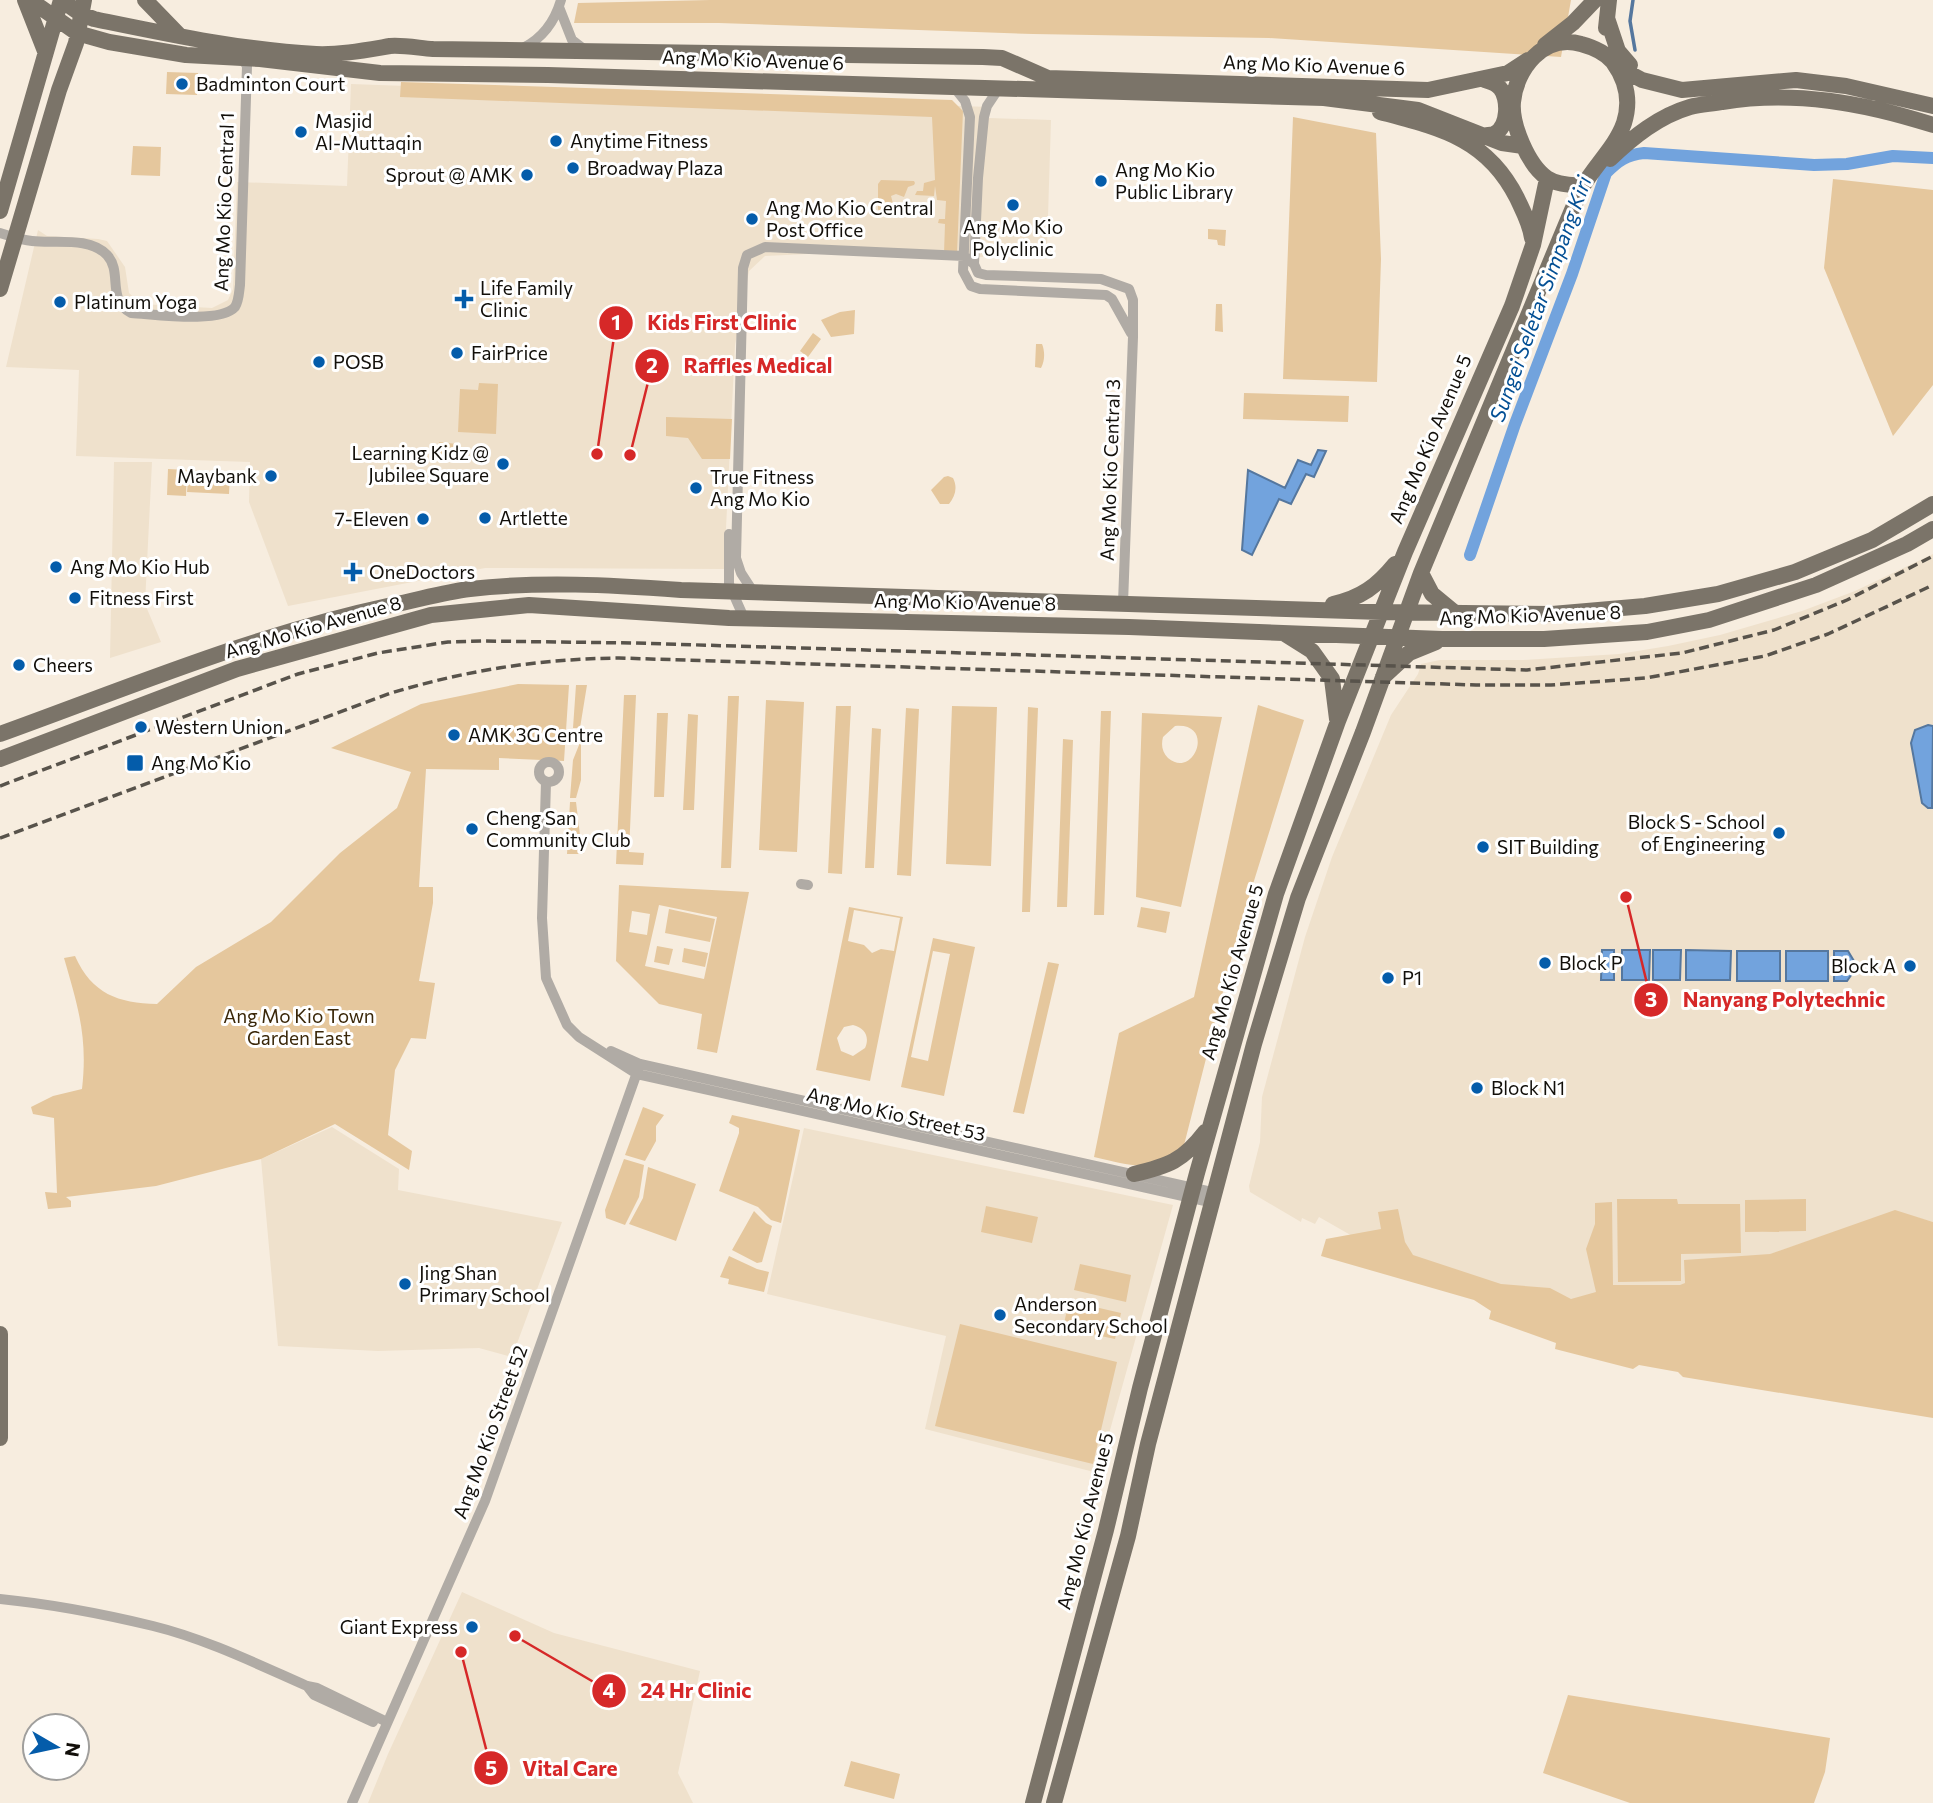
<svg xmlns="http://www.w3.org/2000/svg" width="1933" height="1803" font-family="Commissioner,sans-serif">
	<rect width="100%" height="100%" fill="#f7eddf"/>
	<path fill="#efe1cc" d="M351,84L989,107V118L1051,120L1047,248L993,246L984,240L983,257L849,252L765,256L749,271L735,345L724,569L485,568L288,606L249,502L250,462L76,456L79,370L6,367L38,230L47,236L98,239L107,241L125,267L129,293L141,304L212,308L228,300L233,289L237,182L347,186Z
		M114,462H152L145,604L161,642L110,658Z
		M1933,554V1222L1895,1211L1594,1315L1403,1265L1319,1217L1315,1224L1302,1218L1301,1222L1250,1192L1249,1186L1260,1142L1262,1097L1305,937L1332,857L1391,715L1418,674L1421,664L1440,660H1524L1619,654L1668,646L1720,635L1802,611L1855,591Z
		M332,1127L399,1169L398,1190L562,1222L512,1357L479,1348L378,1351L278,1346L261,1159Z
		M804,1128L1173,1205L1098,1473L925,1429L946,1336L767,1294Z
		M462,1592L554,1633L700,1671L678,1773L693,1803H368L388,1754Z"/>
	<path fill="#e5c79d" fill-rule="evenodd" d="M710,0H1571L1561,57L1269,38L1033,34L719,23H574L578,3Z
		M167,72L198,73L197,95L166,94Z
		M401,82L952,100L963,111L957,253H944L945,224L938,223L939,219H945L946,201L937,200L935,186L934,196L915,195L917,191H923L924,183L935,180L932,117L400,97Z
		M1293,117L1376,133L1381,259L1377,382L1283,379Z
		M133,146L161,147L160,176L131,175Z
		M1833,179L1933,190V385L1893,436L1824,268Z
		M881,180L914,181L915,183L914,185L908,187L904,197L896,194L891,196L894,207L888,213L879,212L878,209V184Z
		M1208,229L1226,230L1225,246L1218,245L1217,240L1208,239Z
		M1216,304H1222L1223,332L1215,331Z
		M855,310L854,334L831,337L821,320L840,312Z
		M813,333L821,339L808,357L800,351Z
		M1036,344H1042C1045,351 1045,361 1041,368L1035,367Z
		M479,383L498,384L496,434L458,432L460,389L478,390Z
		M1244,393L1349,396L1348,422L1243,419Z
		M666,417L732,419L730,459H702L688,438L666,436Z
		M439,442L457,444L456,461L438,460Z
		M168,469L187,470L186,496L167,495Z
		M189,470L230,473L229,494L187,492Z
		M948,476L953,478C958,488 955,496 949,504H940L931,490L944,477Z
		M518,684L569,685L564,761L499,758V770L426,769L419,887H433V903L419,981L435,983L426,1039L411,1038L395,1070L388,1135L412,1151L409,1170L335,1124L261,1159L156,1186L66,1197L71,1201V1207L48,1209L45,1192L57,1193L54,1118L33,1114L31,1107L53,1096L82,1089C88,1037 78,1007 64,958L75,956C92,994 118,1003 157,1004L196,967L271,922L340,853L397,808L411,772L331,748L421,704Z
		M576,685H587L580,728H573Z
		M624,695H636L629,852L644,853L643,865L616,864Z
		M728,696H739L731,868H721Z
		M766,700L804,702L797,852L759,850Z
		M1258,705L1304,720L1239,929L1182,1153C1144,1172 1134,1166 1094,1157L1119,1033L1194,997Z
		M836,706H851L842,874L828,873Z
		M952,706L997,707L991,866L946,864Z
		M1028,707L1038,708L1030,912H1022Z
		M906,708L919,709L911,876L897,875Z
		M1101,711H1111L1104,915H1094Z
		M657,713H668L664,797H654Z
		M1142,713L1222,717L1181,907L1136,897ZM1175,726C1216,722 1194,780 1168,758C1162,752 1161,745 1163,737Z
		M688,714L698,715L694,810H683Z
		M872,728L881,729L874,868H865Z
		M1063,739L1073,740L1067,907H1057Z
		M581,740V780L576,798H570L573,760Z
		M570,802H576L580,835L576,839V845L585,847L584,854H567Z
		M619,885L749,892L717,1053L697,1049L702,1014L659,1004L616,961ZM659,905L717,917L704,979L645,966ZM632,911L650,914L647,935L629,932Z
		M849,907L903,917L870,1081L816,1070ZM854,910L900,918L894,951L881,949L872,953L864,945L848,941ZM853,1025C865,1028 870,1037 865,1048L853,1056L841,1051L837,1038L844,1027Z
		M1141,907L1170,912L1166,933L1137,927Z
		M669,909L715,919L710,942L665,933Z
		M933,938L975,947L944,1096L901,1087ZM933,951L950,954L928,1061L911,1057Z
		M657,946L673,949L669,965L654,962Z
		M684,948L708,953L705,967L682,962Z
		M1048,962L1059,964L1024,1114L1013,1112Z
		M643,1107L664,1115L656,1126V1141L645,1161L625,1155Z
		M732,1115L800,1130L781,1223L771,1220L758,1207L719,1191L739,1133V1128L729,1123Z
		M624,1159L644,1165L639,1197L625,1225L606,1218L605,1210Z
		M648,1167L696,1184L676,1241L629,1224L643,1198Z
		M1617,1199H1677L1678,1204H1740L1741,1253L1681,1254V1281L1618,1282Z
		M1806,1199V1231L1745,1232V1200Z
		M1612,1202L1613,1285H1680L1685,1283L1684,1260L1770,1254L1895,1210L1933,1222V1418L1683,1377L1678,1372L1639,1365L1633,1369L1555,1349L1556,1343L1489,1319L1491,1311L1474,1300L1321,1256L1326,1239L1381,1229L1378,1212L1398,1209L1405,1242L1413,1255L1501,1284L1550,1288L1571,1299L1596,1292L1586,1249L1595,1224V1203Z
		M986,1206L1038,1217L1032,1243L981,1232Z
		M754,1211L766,1223L772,1226L762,1262L757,1263L732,1250Z
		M729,1256L757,1269L769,1272L764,1292L728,1284L729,1279L720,1277Z
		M1080,1264L1131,1275L1126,1302L1074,1290Z
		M1069,1301L1121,1313L1115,1339L1063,1328Z
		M960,1324L1117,1362L1093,1464L935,1426Z
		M1568,1695L1830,1738L1825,1772L1814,1803H1630L1543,1773Z
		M851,1761L900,1774L894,1799L844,1786Z"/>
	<path fill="#72a3dd" stroke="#55779e" stroke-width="2" d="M1318,450L1326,451L1314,477L1306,474L1291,504L1279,499L1252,555L1242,550L1248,470L1285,488L1298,460L1311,465Z
		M1928,725L1933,726L1932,808H1928L1922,803L1911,743L1915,730Z
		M1602,950H1614V980H1601Z
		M1622,950H1650L1649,980H1622Z
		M1653,950H1681L1680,980H1653Z
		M1686,950L1731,951L1730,980H1686Z
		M1737,951H1780V981H1737Z
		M1786,951H1828V981H1786Z
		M1834,951H1848L1854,961V971L1847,981H1834Z"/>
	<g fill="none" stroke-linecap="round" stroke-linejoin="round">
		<path stroke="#55779e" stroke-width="3.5" d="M1633,0L1630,21L1635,50
			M1684,153L1690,157"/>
		<path stroke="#72a3dd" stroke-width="12" d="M1470,555L1515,424L1572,274L1606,173C1618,161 1626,155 1644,153L1814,165L1847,164L1893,156L1933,158"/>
		<path stroke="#b0aba5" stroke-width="10" d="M559,7L572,40L585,50
			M523,48C543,38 555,21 561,0
			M953,86L965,101L970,117L963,271L971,286L980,289L1106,295L1112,299L1131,333
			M0,233C10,236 21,240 32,241C54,244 89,236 107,255C123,272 106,299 131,313C153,314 220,324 235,307C239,301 239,292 240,285L247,66L241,57
			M974,264L978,178L984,117L987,106L999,88
			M729,534V584L744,618
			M754,593L741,573L736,558L743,268L747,255L765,247L964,256L974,264L978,273L986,275L1101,279L1129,289L1133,300V337L1123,603
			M539 772a10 10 0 1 1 20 0a10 10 0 1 1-20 0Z
			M546,782L542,918L546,978L567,1025L579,1037L637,1074L1214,1203
			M801,884L808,885
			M611,1051L640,1064L1216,1193
			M0,1599C51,1604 103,1614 153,1626C206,1639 257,1664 307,1686L317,1688L387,1722
			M307,1686L314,1695L373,1722
			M352,1803L485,1501L640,1064"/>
		<path stroke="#7b7469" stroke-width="16" d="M25,0L45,51
			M30,0L77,33L109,42L186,55L260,59L380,73L548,75L1324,98L1418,110L1502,143L1523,146
			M145,0L180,36
			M1607,18L1618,51L1630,65
			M1606,28L1609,0
			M1545,45L1573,23L1595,0
			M1618,64L1627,72L1642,80L1682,90L1796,80L1846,86L1933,106
			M1380,112C1440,128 1487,138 1517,198C1523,211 1530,223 1532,238
			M1483,136C1487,135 1491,135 1494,134C1509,127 1509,98 1500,88C1496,83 1490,82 1485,80
			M1610,159C1633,137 1659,116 1690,107C1700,104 1712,104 1722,102C1794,90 1864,103 1933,125
			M0,211L61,0L81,14L94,19C167,34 241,50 316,54C340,55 366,50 390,46C404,45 419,48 433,49L983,57L1002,58L1048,78L1428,90L1508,73L1528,60
			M0,289L59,90L76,43L84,0
			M1421,573L1432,594L1455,613
			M1333,604C1361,598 1377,586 1395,564
			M1285,634L1312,651L1332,679L1337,719
			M1383,677L1409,653L1436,642
			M0,734C130,687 256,634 392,605C418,600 444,592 470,589C540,581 611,585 681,590L1382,612L1552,614L1645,606L1718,594L1795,572L1872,540L1933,504
			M0,759L237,669L431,615L529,605L729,618L1129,627L1442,639H1544L1647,632L1709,620L1816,585L1907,544L1933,529
			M1134,1174C1168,1166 1183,1161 1205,1132
			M0,1334V1438
			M1033,1803L1106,1530L1140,1388L1197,1173L1276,894L1338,721L1405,552L1512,306L1533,245L1547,179
			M1054,1803L1128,1536L1148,1444L1254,1044L1298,898L1363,732L1421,573L1572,210C1576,202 1579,194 1583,186C1596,164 1616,146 1624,123C1631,101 1626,80 1613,62C1605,52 1592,47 1581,44C1544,33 1516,69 1513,102C1511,124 1528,165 1547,178C1557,185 1572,185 1583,186"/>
		<path stroke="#58534b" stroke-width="3.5" stroke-dasharray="10 5" stroke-linecap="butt" d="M0,786L298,674L378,653L448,642L483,641L634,643L1527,670L1682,653L1774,630L1847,600L1933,556
			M0,838L391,693C468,670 538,659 619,658L1476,685H1551L1646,678L1765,656L1828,634L1933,585"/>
	</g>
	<g fill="#045caa" stroke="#fff" stroke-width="2.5">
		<circle cx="182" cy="84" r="7"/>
		<circle cx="301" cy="132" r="7"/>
		<circle cx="556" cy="141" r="7"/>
		<circle cx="573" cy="168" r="7"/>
		<circle cx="527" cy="175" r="7"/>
		<circle cx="1101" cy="181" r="7"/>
		<circle cx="1013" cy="205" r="7"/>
		<circle cx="752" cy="219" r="7"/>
		<path d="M460.5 288.5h7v7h7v7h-7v7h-7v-7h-7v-7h7z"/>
		<circle cx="60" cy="302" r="7"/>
		<circle cx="457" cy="353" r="7"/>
		<circle cx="319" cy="362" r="7"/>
		<circle cx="503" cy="464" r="7"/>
		<circle cx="271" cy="476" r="7"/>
		<circle cx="696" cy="488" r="7"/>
		<circle cx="485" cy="518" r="7"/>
		<circle cx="423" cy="519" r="7"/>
		<circle cx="56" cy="567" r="7"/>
		<path d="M349.5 561.5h7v7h7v7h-7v7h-7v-7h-7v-7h7z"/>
		<circle cx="75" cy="598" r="7"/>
		<circle cx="19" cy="665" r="7"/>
		<circle cx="141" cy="727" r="7"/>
		<circle cx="454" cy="735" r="7"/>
		<rect x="126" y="754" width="18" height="18" rx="3.5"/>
		<circle cx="472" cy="829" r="7"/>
		<circle cx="1779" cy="833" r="7"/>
		<circle cx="1483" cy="847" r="7"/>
		<circle cx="1545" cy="963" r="7"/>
		<circle cx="1910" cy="966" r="7"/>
		<circle cx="1388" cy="978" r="7"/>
		<circle cx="1477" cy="1088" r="7"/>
		<circle cx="405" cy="1284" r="7"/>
		<circle cx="1000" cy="1315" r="7"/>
		<circle cx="472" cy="1627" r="7"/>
	</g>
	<g text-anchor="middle" stroke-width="6" stroke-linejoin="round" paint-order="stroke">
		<g font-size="19" fill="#120f0a" stroke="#fff">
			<text transform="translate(753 60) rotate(2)" y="7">Ang Mo Kio Avenue 6</text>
			<text transform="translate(1314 65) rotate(2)" y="7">Ang Mo Kio Avenue 6</text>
			<text transform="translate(224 202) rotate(-88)" y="7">Ang Mo Kio Central 1</text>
			<text transform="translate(1430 439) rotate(-67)" y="7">Ang Mo Kio Avenue 5</text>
			<text transform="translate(1110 470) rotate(-88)" y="7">Ang Mo Kio Central 3</text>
			<text transform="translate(965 602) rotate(1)" y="7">Ang Mo Kio Avenue 8</text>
			<text transform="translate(1530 615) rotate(-2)" y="7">Ang Mo Kio Avenue 8</text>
			<text transform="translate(313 627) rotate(-16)" y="7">Ang Mo Kio Avenue 8</text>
			<text transform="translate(1232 972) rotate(-74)" y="7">Ang Mo Kio Avenue 5</text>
			<text transform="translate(896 1114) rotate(13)" y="7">Ang Mo Kio Street 53</text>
			<text transform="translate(490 1432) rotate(-70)" y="7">Ang Mo Kio Street 52</text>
			<text transform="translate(1085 1521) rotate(-76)" y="7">Ang Mo Kio Avenue 5</text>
		</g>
		<g font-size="19" fill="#120f0a" stroke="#fff" text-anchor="start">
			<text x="196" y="91">Badminton Court</text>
			<text x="315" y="128">Masjid<tspan x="315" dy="22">Al-Muttaqin</tspan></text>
			<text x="570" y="148">Anytime Fitness</text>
			<text x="587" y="175">Broadway Plaza</text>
			<text x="1115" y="177">Ang Mo Kio<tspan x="1115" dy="22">Public Library</tspan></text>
			<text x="513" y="182" text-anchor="end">Sprout @ AMK</text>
			<text x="766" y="215">Ang Mo Kio Central<tspan x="766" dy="22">Post Office</tspan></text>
			<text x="1013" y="234" text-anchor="middle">Ang Mo Kio<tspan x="1013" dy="22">Polyclinic</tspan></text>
			<text x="480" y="295">Life Family<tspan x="480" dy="22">Clinic</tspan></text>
			<text x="74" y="309">Platinum Yoga</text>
			<text x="471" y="360">FairPrice</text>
			<text x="333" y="369">POSB</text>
			<text x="489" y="460" text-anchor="end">Learning Kidz @<tspan x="489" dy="22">Jubilee Square</tspan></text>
			<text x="257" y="483" text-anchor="end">Maybank</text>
			<text x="710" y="484">True Fitness<tspan x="710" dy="22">Ang Mo Kio</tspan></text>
			<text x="499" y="525">Artlette</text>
			<text x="409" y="526" text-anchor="end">7-Eleven</text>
			<text x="70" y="574">Ang Mo Kio Hub</text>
			<text x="369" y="579">OneDoctors</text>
			<text x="89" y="605">Fitness First</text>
			<text x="33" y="672">Cheers</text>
			<text x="155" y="734">Western Union</text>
			<text x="468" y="742">AMK 3G Centre</text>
			<text x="151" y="770">Ang Mo Kio</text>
			<text x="486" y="825">Cheng San<tspan x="486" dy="22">Community Club</tspan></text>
			<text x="1765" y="829" text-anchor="end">Block S - School<tspan x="1765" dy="22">of Engineering</tspan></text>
			<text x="1497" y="854">SIT Building</text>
			<text x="1559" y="970">Block P</text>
			<text x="1896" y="973" text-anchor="end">Block A</text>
			<text x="1402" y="985">P1</text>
			<text x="1491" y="1095">Block N1</text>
			<text x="419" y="1280">Jing Shan<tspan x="419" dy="22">Primary School</tspan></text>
			<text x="1014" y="1311">Anderson<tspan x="1014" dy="22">Secondary School</tspan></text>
			<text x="458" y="1634" text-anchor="end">Giant Express</text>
		</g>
		<g font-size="19" fill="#3a2709" stroke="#fff">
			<text x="299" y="1023">Ang Mo Kio Town<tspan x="299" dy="22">Garden East</tspan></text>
		</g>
		<g font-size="21" font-style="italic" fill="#034f94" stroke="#fff">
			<text transform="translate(1541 299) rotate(-70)" y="7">Sungei Seletar Simpang Kiri</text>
		</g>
	</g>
	<path fill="none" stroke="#d62828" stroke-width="2.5" d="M597 454L616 323M630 455L652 366M1626 897L1651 1000M515 1636L609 1691M461 1652L491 1768"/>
	<g fill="#d62828" stroke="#fff" stroke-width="2.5">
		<circle cx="597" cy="454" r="7"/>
		<circle cx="630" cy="455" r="7"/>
		<circle cx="1626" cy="897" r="7"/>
		<circle cx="515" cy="1636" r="7"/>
		<circle cx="461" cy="1652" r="7"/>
		<circle cx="616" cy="323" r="18"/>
		<circle cx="652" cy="366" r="18"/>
		<circle cx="1651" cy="1000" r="18"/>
		<circle cx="609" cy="1691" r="18"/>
		<circle cx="491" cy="1768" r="18"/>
	</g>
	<g font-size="21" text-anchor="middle" font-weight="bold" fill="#fff">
		<text x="616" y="330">1</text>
		<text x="652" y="373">2</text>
		<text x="1651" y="1007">3</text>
		<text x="609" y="1698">4</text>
		<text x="491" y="1776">5</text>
	</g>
	<g font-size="21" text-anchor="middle" font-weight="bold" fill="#d62828" stroke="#fff" stroke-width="6" stroke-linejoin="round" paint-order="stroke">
		<text x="722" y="330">Kids First Clinic</text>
		<text x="758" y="373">Raffles Medical</text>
		<text x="1784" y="1007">Nanyang Polytechnic</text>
		<text x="696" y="1698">24 Hr Clinic</text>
		<text x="570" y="1776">Vital Care</text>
	</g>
	<g transform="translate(56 1747) rotate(99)"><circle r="33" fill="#ffffff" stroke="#a09f9d" stroke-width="2"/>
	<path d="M0-5L12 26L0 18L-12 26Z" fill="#045caa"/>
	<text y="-10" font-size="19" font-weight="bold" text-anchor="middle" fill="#120f0a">N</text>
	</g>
</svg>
